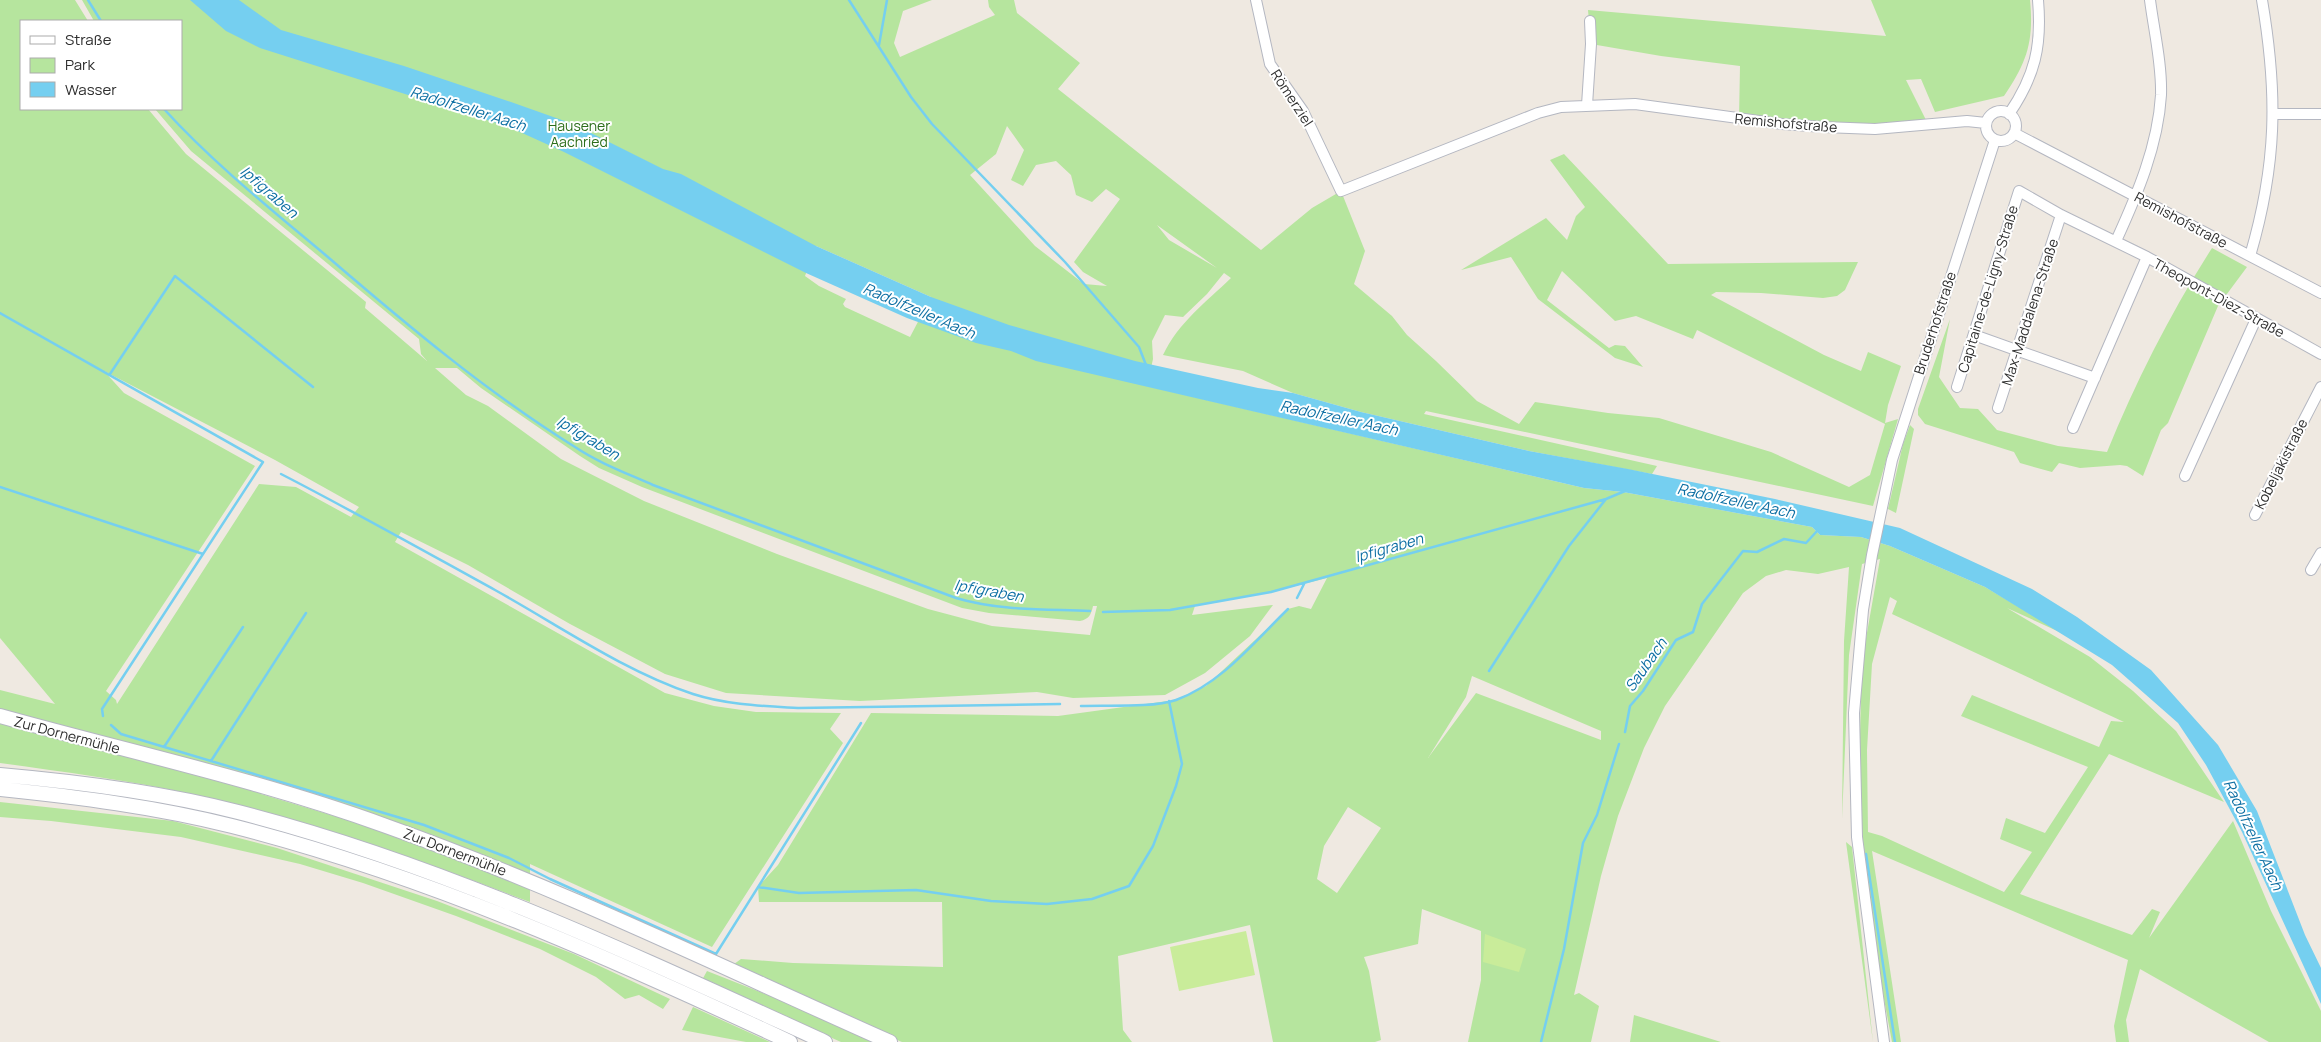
<svg xmlns="http://www.w3.org/2000/svg" width="2321" height="1042" font-family="Manrope,sans-serif">
	<rect width="100%" height="100%" fill="#efe9e1"/>
	<path fill="#b6e59e" fill-rule="evenodd" d="M0,0H75L88,21H21V109H148L186,154L366,302L365,308L427,361L421,354L419,339L191,151L155,109H181V21H94L82,0H932L903,11L894,43L900,57L995,15L989,7L988,0H1014L1017,13L1080,63L1058,89L1261,250L1312,208L1341,191L1365,251L1354,284L1392,316L1407,335L1436,361L1477,401L1519,424L1535,402L1608,413L1659,418L1771,452L1849,487L1870,475L1885,424L1697,330L1693,339L1636,316L1615,321L1562,271L1547,300L1609,348L1615,345L1625,346L1643,367L1615,358L1538,299L1511,257L1461,270L1546,218L1567,240L1576,216L1585,207L1550,160L1564,154L1668,264L1858,262L1845,290L1837,296L1823,298L1761,293L1716,292L1711,295L1824,355L1861,371L1868,352L1901,366L1888,405L1885,423L1898,419L1873,506L1426,411L1424,414L1657,466L1652,474L1529,451L1361,412L1293,393L1243,371L1163,355C1178,323 1206,302 1231,278L1224,273L1207,294L1183,317L1165,315L1152,341L1153,359L1147,386L1584,488L1623,492L1812,527L1820,535L1861,537L1890,546L1985,587L2066,635L2007,608L2090,657L2133,691L2176,731L2224,802L2109,754L2020,894L2132,935L2152,909L2160,912L2149,938L2233,821L2271,911L2321,1011V1042H2269L2140,969L2126,1020L2129,1042H2116L2114,1026L2128,960L1872,851L1901,1042H1892L1875,951L1863,850L1859,770L1862,661L1880,559L1862,564L1849,655L1842,819L1844,641L1849,567L1818,574L1786,570L1766,576L1743,593L1665,706L1644,748L1618,816L1601,876L1574,995L1579,993L1599,1006L1591,1042H1468L1481,980V931L1422,909L1418,944L1364,957L1369,971L1381,1040L1375,1042H1273L1250,925L1118,956L1123,1030L1132,1042H902L730,967L741,959L793,963L943,967L942,902H759L758,887L778,865L871,713L1058,716L1175,700L1206,686L1288,609L1299,606L1311,609L1327,578L1271,592L1195,606L1192,615L1273,605L1250,636L1205,673L1165,695L1073,698L1037,692L860,701L726,693L665,674L570,624L468,565L401,532L395,542L665,693L714,706L756,712L841,713L830,729L843,743L712,947L530,864V902C419,860 307,818 191,794C128,780 64,772 0,763V690L55,704L0,638ZM1007,126L1024,150L1011,180L1023,186L1036,165L1056,161L1071,175L1076,195L1092,202L1106,189L1120,199L1074,262L1083,272L1107,286L1084,284L1035,246L970,175L996,154ZM1157,225L1217,268L1169,240ZM816,246L931,297L910,337L845,307L843,304L846,299L819,286L805,276ZM435,368H457L481,388L580,456L599,468L642,487L962,608L989,613L1080,621C1089,619 1091,615 1093,606H1097L1090,635L992,626L928,609L777,554L644,501L561,459L488,406L466,395ZM104,371L275,460L359,507L351,517L296,487L259,484L117,704L116,700L106,691L255,466L124,393ZM1890,597L1897,601L1892,614L2124,722L2111,721L2099,747L1972,695L1961,716L2088,767L2045,833L2006,818L2000,839L2032,852L2004,892L1882,836L1868,832L1867,750L1872,664ZM1472,676L1601,731V740L1476,693L1428,758L1466,697ZM262,787L355,816L351,821L261,794ZM1348,807L1381,828L1337,893L1317,879L1324,846Z
		M1871,0H2030C2034,42 2027,62 2004,96L1935,112L1921,79L1906,80L1928,124L1910,125L1739,119L1740,66L1661,56L1591,44L1588,10L1886,36Z
		M2212,248L2247,267L2218,306L2168,423L2161,430L2143,476L2127,466L2120,465L2080,468L2059,463L2052,472L2020,463L2014,452L1925,424L1918,415V409L1950,319L1939,377L1960,408L1978,409L1997,430L2058,446L2107,452C2136,381 2171,312 2212,248Z
		M1910,425L1914,429L1896,513L1888,509L1903,444Z
		M0,802L173,821L277,848L437,901L574,954L670,999L663,1009L639,995L625,999L596,977L540,949L456,916L363,883L300,864L181,837L51,821L0,817Z
		M1846,842L1852,847L1873,1042Z
		M707,971L806,1010L876,1042H841L702,980Z
		M693,1007L770,1042H746L682,1030Z
		M1634,1015L1721,1042H1630Z"/>
	<path fill="#c9ec9a" d="M1246,931L1255,975L1179,991L1170,947Z
		M1485,934L1526,949L1519,972L1483,962Z"/>
	<path fill="#75cff0" d="M190,0H239L281,30L404,66L511,102L573,124L663,169L681,174L816,246L931,297L1009,325L1135,361L1258,388L1293,393L1361,412L1529,451L1628,469L1775,499L1900,528L2032,589L2077,617L2151,670L2218,745L2257,811L2305,935L2321,968V1004L2242,832L2206,765L2178,723L2112,665L1985,587L1890,546L1861,537L1820,535L1812,527L1623,492L1584,488L1036,361L1011,351L976,343L907,318L806,273L564,152L509,127L260,48L226,31Z"/>
	<g fill="none" stroke-linecap="round" stroke-linejoin="round">
		<path stroke="#75cff0" stroke-width="2.5" d="M88,0L101,21
			M849,0L911,97L932,124L1065,262L1139,347L1146,365
			M879,45L887,0
			M164,109C214,164 272,210 329,258C407,325 488,393 575,447C599,463 626,473 653,485L956,598C1000,611 1044,609 1090,611
			M0,313L263,462L102,709L103,716
			M110,374L175,276L313,387
			M281,474C353,511 424,551 495,590C560,626 622,670 693,694C727,705 764,706 798,708L1060,704
			M0,487L203,554
			M1297,598L1304,584
			M1103,612L1170,610L1271,592L1606,499L1625,491
			M1489,671L1569,546L1606,499
			M1081,706C1108,705 1152,708 1176,700C1221,684 1254,642 1288,609
			M111,725L121,734L424,825L509,858L550,879L716,954L861,723
			M1625,732L1630,706L1643,691L1676,640L1693,632L1702,604L1743,551L1757,552L1784,539L1806,543L1818,530
			M164,747L243,627
			M211,761L306,613
			M1866,854L1895,1042
			M758,887L799,893L916,890L991,901L1047,904L1092,899L1129,886L1153,846L1176,786L1182,764L1169,701
			M1541,1042L1564,949L1583,843L1597,815L1619,744"/>
		<g stroke="#b4b7c1" stroke-width="12">
			<path id="street" d="M1256,0L1270,64L1303,111L1341,191L1538,113L1561,107L1635,104L1782,124L1824,127L1875,129L1967,121L1986,123
				M1587,105L1591,44L1590,21
				M1986 126a15 15 0 1 1 30 0a15 15 0 1 1-30 0Z
				M2009,114C2035,76 2042,46 2038,0
				M2274,114H2321
				M2014,133L2321,293
				M2116,241C2137,195 2158,146 2161,95C2162,64 2154,31 2150,0
				M2250,256C2277,164 2278,94 2262,0
				M1974,335L2095,378
				M1957,387L2019,191L2061,215L2147,257L2321,354
				M1998,408L2061,215
				M2073,428L2147,257
				M2185,476L2256,319
				M2255,515L2321,387
				M2311,570L2321,553
				M1884,1042L1857,837L1854,713L1863,610L1872,555L1892,460L1995,140"/>
		</g>
		<g stroke="#b4b7c1" stroke-width="16">
			<path id="secondary" d="M0,716C129,752 260,780 386,826C558,887 723,968 890,1042
				M0,775C80,782 160,792 238,812C442,864 634,955 825,1042
				M0,789C78,797 156,807 232,826C426,875 610,958 790,1042"/>
		</g>
		<use href="#street" stroke="#fff" stroke-width="10"/>
		<use href="#secondary" stroke="#fff" stroke-width="14"/>
	</g>
	<g text-anchor="middle" stroke-width="4" stroke-linejoin="round" paint-order="stroke">
		<g font-size="14" fill="#2e2e2e" stroke="#fff">
			<text transform="translate(1292 98) rotate(57)" y="5">Römerziel</text>
			<text transform="translate(1786 123) rotate(5)" y="5">Remishofstraße</text>
			<text transform="translate(2181 220) rotate(28)" y="5">Remishofstraße</text>
			<text transform="translate(1988 289) rotate(-73)" y="5">Capitaine-de-Ligny-Straße</text>
			<text transform="translate(2219 298) rotate(29)" y="5">Theopont-Diez-Straße</text>
			<text transform="translate(2030 312) rotate(-72)" y="5">Max-Maddalena-Straße</text>
			<text transform="translate(1935 323) rotate(-72)" y="5">Bruderhofstraße</text>
			<text transform="translate(2281 464) rotate(-63)" y="5">Kobeljakistraße</text>
			<text transform="translate(67 735) rotate(15)" y="5">Zur Dornermühle</text>
			<text transform="translate(455 852) rotate(21)" y="5">Zur Dornermühle</text>
		</g>
		<g font-size="14" fill="#2c6e1b" stroke="#fff">
			<text x="579" y="131">Hausener<tspan x="579" dy="16">Aachried</tspan></text>
		</g>
		<g font-size="15" font-style="italic" fill="#0d6fa3" stroke="#fff">
			<text transform="translate(468 109) rotate(17)" y="5">Radolfzeller Aach</text>
			<text transform="translate(269 192) rotate(41)" y="5">Ipfigraben</text>
			<text transform="translate(919 311) rotate(23)" y="5">Radolfzeller Aach</text>
			<text transform="translate(1339 418) rotate(12)" y="5">Radolfzeller Aach</text>
			<text transform="translate(588 438) rotate(31)" y="5">Ipfigraben</text>
			<text transform="translate(1736 501) rotate(12)" y="5">Radolfzeller Aach</text>
			<text transform="translate(1389 548) rotate(-16)" y="5">Ipfigraben</text>
			<text transform="translate(989 591) rotate(10)" y="5">Ipfigraben</text>
			<text transform="translate(1646 665) rotate(-55)" y="5">Saubach</text>
			<text transform="translate(2253 835) rotate(65)" y="5">Radolfzeller Aach</text>
		</g>
	</g>
	<rect x="20" y="20" width="162" height="90" fill="#ffffff" stroke="#ababab"/>
	<rect x="30" y="36" width="25" height="8" fill="#ffffff" stroke="#ababab"/>
	<text x="65" y="45" font-size="15" fill="#2e2e2e">Straße</text>
	<rect x="30" y="58" width="25" height="15" fill="#b6e59e" stroke="#ababab"/>
	<text x="65" y="70" font-size="15" fill="#2e2e2e">Park</text>
	<rect x="30" y="82" width="25" height="15" fill="#75cff0" stroke="#ababab"/>
	<text x="65" y="95" font-size="15" fill="#2e2e2e">Wasser</text>
</svg>
